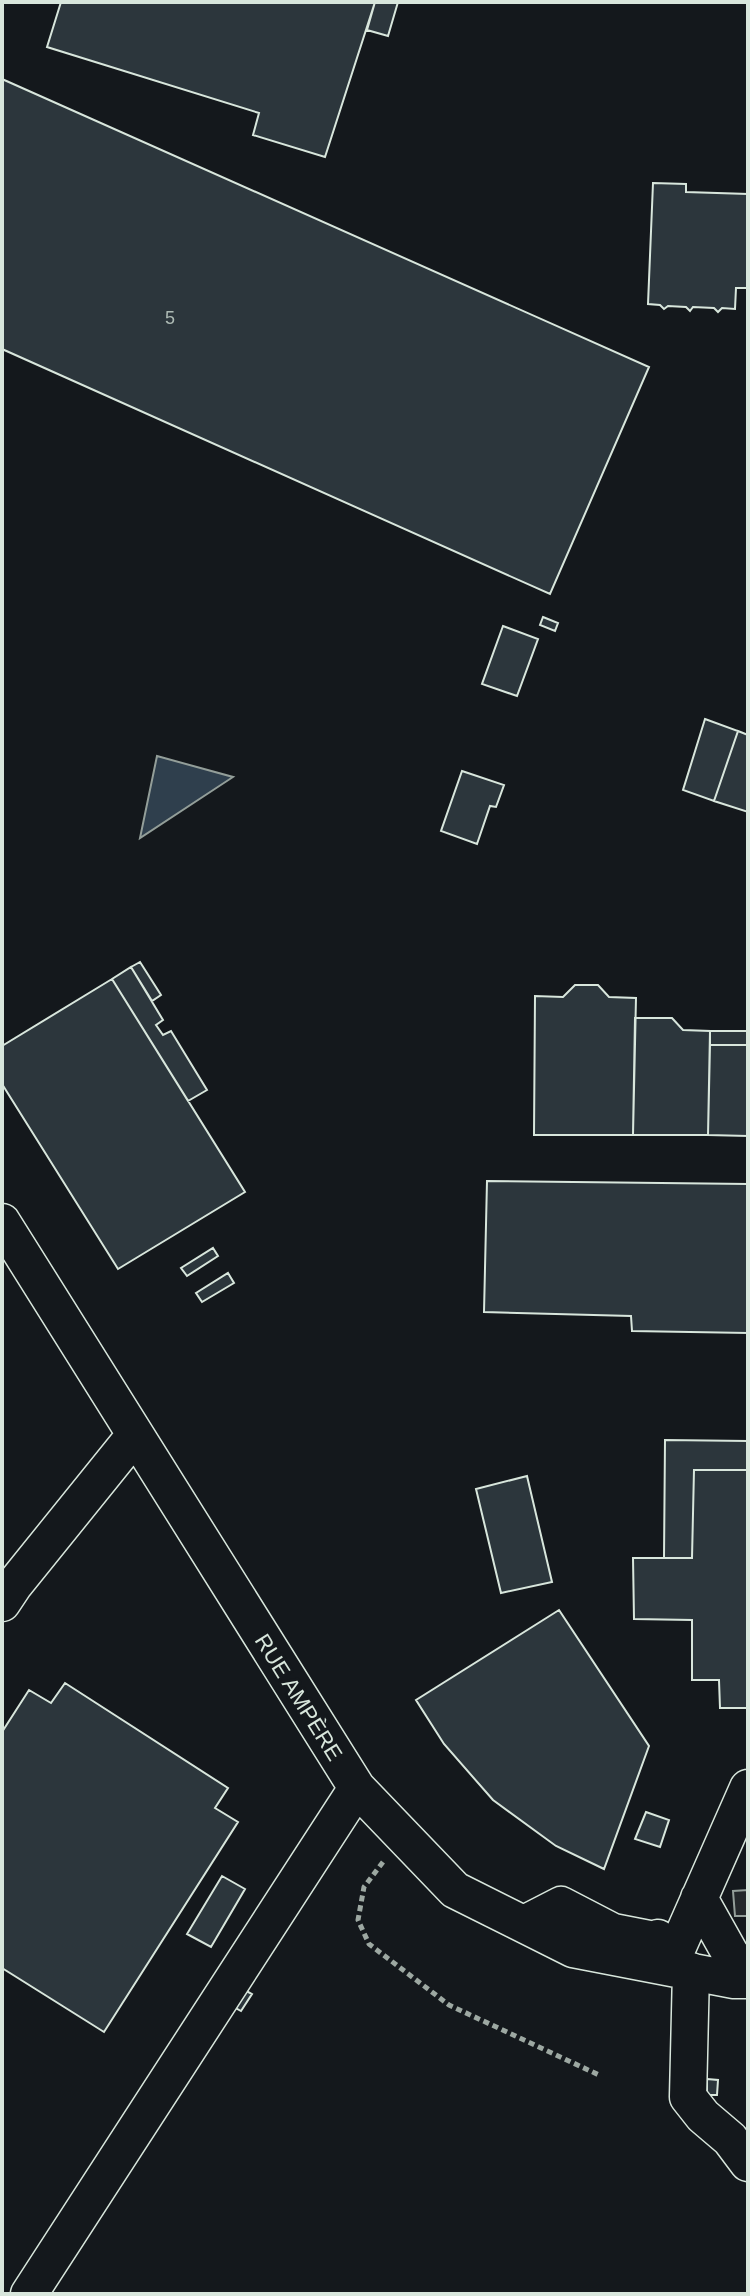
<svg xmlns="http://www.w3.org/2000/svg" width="750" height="2296" font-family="Helvetica,sans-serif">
	<rect width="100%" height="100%" fill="#14181c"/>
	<path fill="#24282b" stroke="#939e99" stroke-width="2" d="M748,1890V1916H735L733,1891Z"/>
	<path fill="#2f3f4d" stroke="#939e99" stroke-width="2" d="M157,756L233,777L140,838Z"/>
	<path fill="#2c363c" stroke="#d8e6dc" stroke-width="2" d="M61,2H375L325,157L253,135L259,113L47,47Z
		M375,2H398L388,36L367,30Z
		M2,79L649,367L550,594L2,349Z
		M653,183L686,184V192L748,194V288H736L735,309L722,308L718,312L714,308L693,307L690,311L686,307L668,306L664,309L660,305L648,304Z
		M543,617L558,623L555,631L540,625Z
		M503,626L538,639L517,696L482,684Z
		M705,719L738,731L714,801L683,790Z
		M738,731L748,735V812L714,801Z
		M462,771L504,785L496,807L490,806L477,844L441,831Z
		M140,962L161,995L152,1001L131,967Z
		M131,967L163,1020L156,1025L163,1035L171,1031L207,1090L188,1101L112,979Z
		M112,979L245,1192L118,1269L2,1084V1046Z
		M575,985H598L609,997L636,998L633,1135H534L535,996L563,997Z
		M635,1018H672L683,1030L710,1031L708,1135H633Z
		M710,1031H748V1045H710Z
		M710,1045H748V1136L708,1135Z
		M487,1181L748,1184V1333L632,1331L631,1316L484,1312Z
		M213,1248L218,1256L187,1276L181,1268Z
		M228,1273L234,1283L202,1302L196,1293Z
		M665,1440L748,1441V1470H694L692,1558H664Z
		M694,1470H748V1708H720L719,1680H692V1620L634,1619L633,1558H692Z
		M527,1476L552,1582L501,1593L476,1489Z
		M559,1610L649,1746L604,1869L556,1846L493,1800L444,1744L416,1700Z
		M65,1683L228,1788L215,1808L238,1822L104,2032L2,1968V1732L29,1690L51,1703Z
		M646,1812L669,1820L660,1847L635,1839Z
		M222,1876L245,1889L211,1947L187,1934Z
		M241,1988L252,1994L241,2011L232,2006Z
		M707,2079L718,2080L717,2095H707Z"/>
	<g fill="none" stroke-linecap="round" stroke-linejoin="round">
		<g stroke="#d8e6dc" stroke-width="39">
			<path id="minor" d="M2,1222L357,1788L455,1890L573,1949L734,1980H748
				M2,1603L14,1585L135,1435
				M699,1898L731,1955L748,1972
				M524,1924L561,1905L613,1932L654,1940L658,1938
				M669,1967L748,1788
				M691,1971L688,2097L703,2116L730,2139L748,2163
				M29,2294L357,1788"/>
		</g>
		<path stroke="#9da8a2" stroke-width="5" stroke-dasharray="6 4" stroke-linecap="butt" d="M383,1862L364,1887L358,1920L369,1944L449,2005L599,2075"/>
		<use href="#minor" stroke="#14181c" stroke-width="36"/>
	</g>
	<g text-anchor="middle" stroke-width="6" stroke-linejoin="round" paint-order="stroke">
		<g font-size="18" fill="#adbab4">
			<text x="170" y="324">5</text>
		</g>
		<g font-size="22" fill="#d8e6dc" stroke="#14181c">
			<text transform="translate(299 1697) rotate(58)" y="8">RUE AMPÈRE</text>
		</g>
	</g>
	<rect width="750" height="2296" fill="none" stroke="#d8e6dc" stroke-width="8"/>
</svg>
